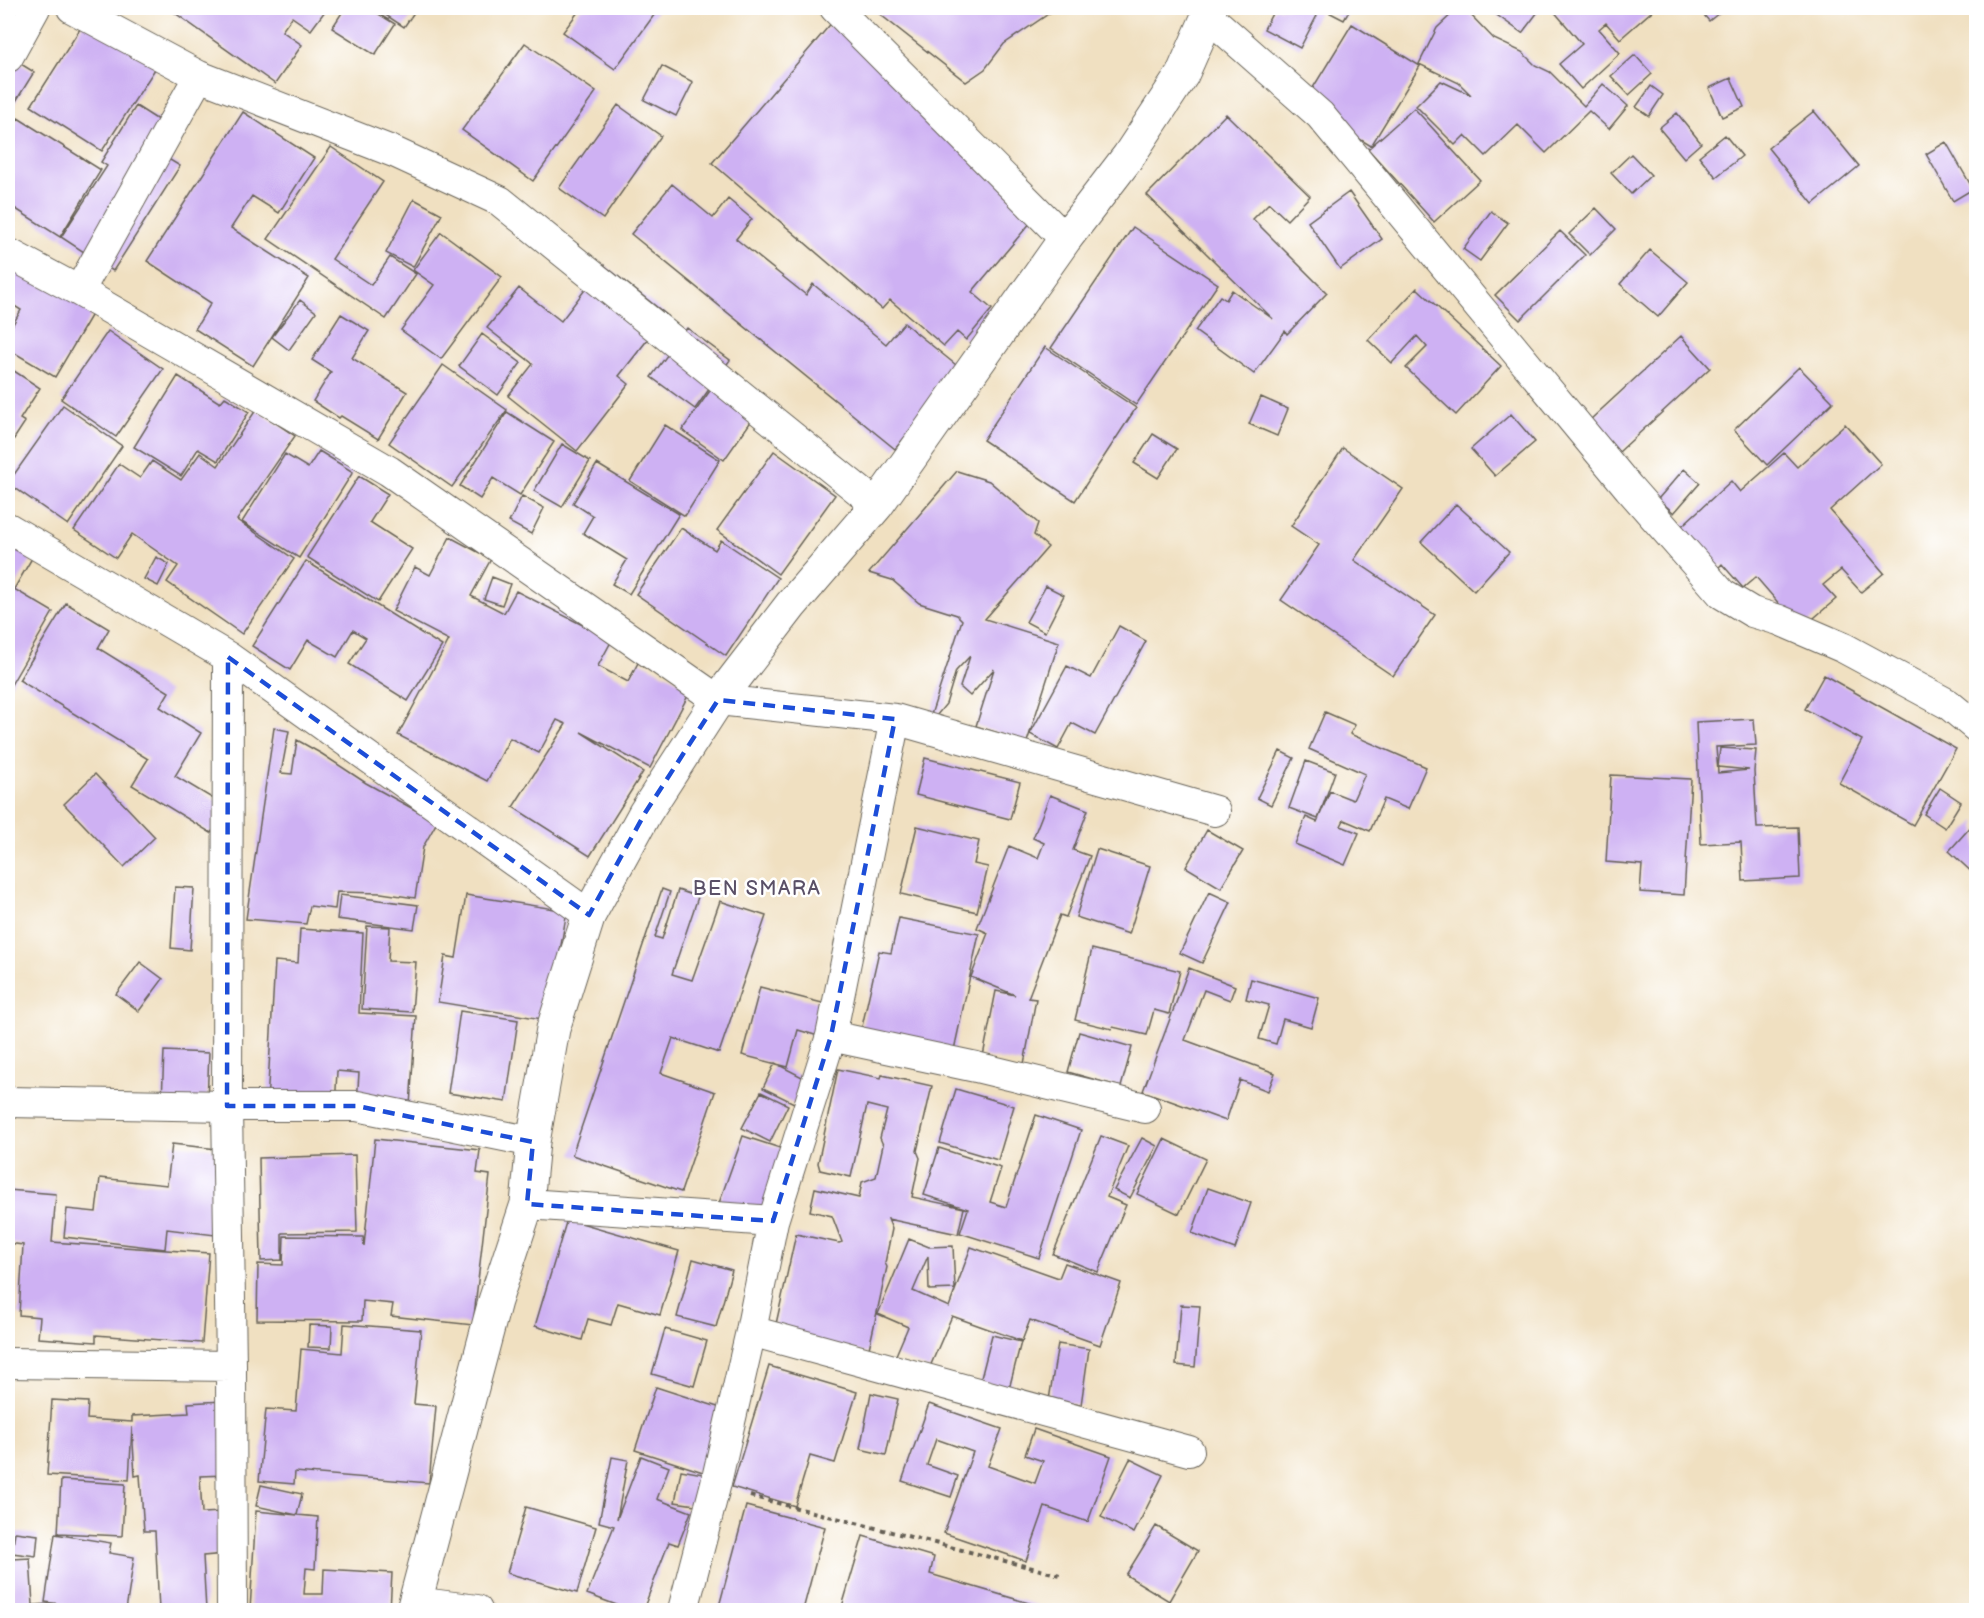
<svg xmlns="http://www.w3.org/2000/svg" width="1984" height="1618" font-family="'Balsamiq Sans',sans-serif">
	<rect width="100%" height="100%" fill="#fff"/>
	<filter id="ink" filterUnits="userSpaceOnUse"><feTurbulence type="fractalNoise" baseFrequency=".0167" numOctaves="2"/><feDisplacementMap in="SourceGraphic" scale="12" xChannelSelector="R" yChannelSelector="G"/><feConvolveMatrix kernelMatrix="1 2 1 2 8 2 1 2 1" color-interpolation-filters="sRGB"/></filter>
	<filter id="wash" filterUnits="userSpaceOnUse"><feTurbulence type="fractalNoise" baseFrequency=".008" numOctaves="4" result="noise"/><feDisplacementMap in="SourceGraphic" scale="24" xChannelSelector="R" yChannelSelector="G"/><feGaussianBlur stdDeviation="1.35" result="paint"/><feColorMatrix in="noise" values="0 0 0 0 0 0 0 0 0 0 0 0 0 0 0 0 0 1.4 0 .05"/><feComposite in="paint" operator="in"/></filter>
	<g filter="url(#wash)">
		<rect width="100%" height="100%" fill="#f0e0c1"/>
		<g id="blocks">
			<path fill="#ceb1f3" d="M8,8H33L8,49Z
				M168,8H320L325,11L311,30L292,17L282,31L302,45L275,84Z
				M345,8H369L395,24L375,55L332,28Z
				M375,8H417L404,27Z
				M581,8H651L657,11L615,69L563,32Z
				M872,8H1057L1004,44L985,69L966,82Z
				M1275,8H1351L1344,20L1321,8L1300,48L1264,29Z
				M1458,8H1464L1494,39L1522,52L1535,65L1550,72L1584,106L1603,84L1628,106L1609,129L1589,111L1546,153L1518,125L1486,156L1465,135L1455,145L1416,106L1441,81L1471,95L1459,83L1419,64L1437,28Z
				M1487,8H1541L1522,33Z
				M1554,8H1650L1652,11L1620,39L1606,23L1599,29L1620,53L1581,89L1559,64L1582,44L1552,9Z
				M1698,8H1725L1709,21Z
				M834,20L1048,202L972,292L992,309L966,340L957,332L944,346L890,300L882,309L712,163Z
				M85,21L157,66L102,151L31,106Z
				M1352,24L1420,66L1371,146L1303,104Z
				M525,43L596,92L533,181L462,130Z
				M1635,55L1652,74L1629,95L1611,76Z
				M8,56L34,72L8,114Z
				M662,66L693,82L676,116L644,100Z
				M1731,78L1744,107L1722,117L1709,88Z
				M1651,86L1663,95L1649,116L1636,107Z
				M618,105L661,136L603,219L559,188Z
				M136,106L180,134L165,157L180,166L113,271L61,237L107,166L101,162Z
				M1414,108L1480,180L1434,222L1368,149Z
				M1814,111L1859,166L1813,204L1768,148Z
				M243,112L314,158L279,213L252,196L231,228L309,278L253,366L195,329L211,303L147,261Z
				M1677,113L1701,143L1684,158L1659,128Z
				M1226,114L1310,196L1287,220L1269,203L1253,219L1327,293L1287,334L1285,331L1254,374L1195,331L1220,296L1226,300L1232,290L1273,319L1147,195Z
				M18,118L101,170L60,237L8,204V136Z
				M1725,135L1742,156L1716,177L1699,156Z
				M1946,142L1973,189L1953,201L1926,154Z
				M331,147L383,182L332,259L371,285L390,257L416,274L386,319L268,239Z
				M1631,154L1651,175L1631,194L1611,173Z
				M672,184L713,218L728,199L752,219L736,239L806,295L813,284L886,344L904,323L961,369L895,449L631,234Z
				M1349,192L1382,239L1340,269L1308,222Z
				M414,199L442,214L413,267L386,253Z
				M1596,208L1616,229L1590,255L1569,234Z
				M1491,211L1508,223L1480,261L1463,249Z
				M1133,227L1218,284L1136,405L1051,348Z
				M1560,231L1585,255L1520,320L1495,295Z
				M441,232L502,277L441,359L401,330L434,285L413,270Z
				M1650,250L1688,282L1658,317L1620,284Z
				M8,259L94,311L55,377L8,349V333L21,310L8,302Z
				M604,265L667,315L619,376L629,384L577,451L508,396L533,364L487,328L519,288L561,321Z
				M1417,288L1501,366L1456,415L1406,368L1427,347L1417,336L1392,363L1368,340Z
				M300,300L316,312L289,350L272,337Z
				M341,314L369,331L352,358L407,392L378,439L341,416L339,418L313,401L331,372L312,360Z
				M687,328L730,360L695,409L651,377Z
				M108,331L163,369L116,437L61,399Z
				M482,334L521,363L498,395L459,366Z
				M1681,336L1710,368L1619,452L1590,420Z
				M1045,347L1136,408L1075,501L983,440Z
				M443,365L507,410L452,487L389,443Z
				M8,367L40,388L20,419L25,422L8,448Z
				M1799,367L1833,402L1767,465L1734,430Z
				M722,374L764,403L724,460L682,430Z
				M178,376L220,403L225,397L249,412L218,461L198,449L181,476L134,447Z
				M1261,397L1288,409L1277,436L1249,424Z
				M63,405L122,446L68,525L8,483Z
				M256,410L295,436L237,520L294,559L242,634L167,582L178,566L132,534L116,558L74,530L119,464L140,478L152,461L181,480L200,453L218,466Z
				M507,412L554,442L520,495L493,478L480,499L460,486Z
				M1511,414L1535,442L1495,476L1471,449Z
				M1845,424L1881,464L1830,510L1884,573L1861,592L1841,570L1823,585L1836,599L1801,629L1756,577L1743,588L1722,564L1711,575L1674,533L1731,481L1740,492L1784,453L1797,467Z
				M665,425L720,460L685,516L630,481Z
				M1153,434L1177,449L1158,478L1134,463Z
				M562,444L590,461L562,507L534,491Z
				M1343,448L1403,489L1354,560L1435,615L1393,676L1281,600L1319,545L1291,526Z
				M319,451L353,472L299,558L242,522L285,454L308,468Z
				M774,451L835,495L778,574L717,530Z
				M597,464L679,514L629,594L612,584L627,560L583,533L593,516L573,503Z
				M1684,469L1700,483L1674,513L1658,499Z
				M957,471L989,481L1038,523L1034,535L1048,547L985,619L1059,642L1027,742L976,726L994,669L970,696L960,687L970,656L956,671L946,704L927,727L962,620L957,615L919,603L892,580L869,573Z
				M359,476L388,494L370,522L412,549L378,602L307,557Z
				M522,496L544,508L531,534L509,522Z
				M1456,504L1509,552L1474,591L1421,542Z
				M681,528L715,550L721,540L778,578L726,656L636,594Z
				M8,537L35,553L14,589L53,612L8,690Z
				M450,537L491,559L471,596L504,613L516,591L612,640L598,666L628,682L639,661L692,688L650,768L581,732L643,772L590,856L513,807L566,724L557,720L539,753L510,738L487,781L398,735L449,640L393,611L415,567L430,575Z
				M156,557L169,564L158,586L144,579Z
				M306,561L442,646L408,701L349,664L366,638L353,630L337,657L308,640L290,670L252,646Z
				M492,577L510,584L502,605L484,599Z
				M1046,586L1064,595L1045,632L1026,622Z
				M66,603L109,629L98,648L169,692L160,707L201,733L175,776L227,807L211,833L132,785L148,759L19,680Z
				M1119,626L1146,641L1095,735L1072,723L1058,749L1030,734L1067,666L1091,678Z
				M1824,675L1956,749L1913,825L1839,783L1862,740L1805,709Z
				M1325,712L1355,725L1350,734L1426,767L1408,809L1384,799L1370,831L1344,820L1341,826L1359,833L1345,865L1295,844L1306,817L1317,822L1330,791L1353,800L1365,774L1309,749Z
				M1754,719L1756,745L1716,747L1718,773L1749,770L1718,767L1720,748L1756,750L1754,771L1757,828L1798,827L1800,878L1743,881L1741,842L1701,844L1696,722Z
				M274,728L289,731L281,773L292,774L297,740L322,754L366,783L437,822L423,847L415,898L381,893L337,892L335,909L310,906L306,924L246,919Z
				M1280,751L1294,758L1271,805L1257,798Z
				M925,758L1020,782L1010,819L916,795Z
				M1306,761L1335,772L1318,819L1289,808Z
				M95,774L155,837L124,867L64,804Z
				M1611,775L1691,779L1684,895L1640,892L1642,865L1606,862Z
				M1940,788L1961,802L1945,828L1924,814Z
				M1050,795L1088,810L1073,850L1090,856L1066,917L1060,915L1028,998L1036,999L1024,1064L983,1056L996,991L1015,995L971,977L988,933L977,928L1009,846L1038,858L1044,843L1033,838Z
				M1976,821V876L1949,851Z
				M917,826L979,841L974,864L988,867L977,912L901,894Z
				M1207,830L1243,851L1221,888L1186,867Z
				M1097,849L1150,866L1129,934L1076,917Z
				M175,887L194,888L190,950L171,948Z
				M662,889L670,892L655,937L662,939L678,890L698,897L672,974L692,980L720,901L766,916L719,1053L673,1038L661,1073L715,1092L681,1192L572,1155Z
				M1209,892L1231,902L1202,963L1180,953Z
				M340,895L418,905L414,929L337,919Z
				M466,895L567,911L548,1020L438,1002L445,956L456,958Z
				M899,918L979,934L954,1050L861,1031L879,951L891,953Z
				M367,926L390,927L388,961L416,962L412,1012L362,1009Z
				M300,929L363,933L359,1013L416,1016L410,1106L357,1103L359,1073L337,1071L335,1108L267,1104L275,961L298,963Z
				M1092,949L1180,971L1169,1014L1154,1010L1147,1035L1113,1027L1112,1029L1075,1020Z
				M140,962L163,979L139,1011L116,994Z
				M1189,968L1235,986L1230,1000L1204,990L1185,1040L1275,1073L1268,1091L1240,1080L1226,1121L1143,1091Z
				M1251,979L1319,998L1311,1027L1283,1019L1276,1044L1259,1039L1269,1005L1246,999Z
				M760,987L834,1006L825,1038L798,1030L788,1067L742,1055Z
				M460,1011L518,1020L506,1102L448,1093Z
				M1079,1032L1132,1047L1121,1087L1068,1072Z
				M164,1051L209,1053L207,1101L162,1100Z
				M775,1063L808,1080L796,1104L763,1088Z
				M838,1069L881,1078L882,1075L932,1086L917,1151L920,1158L912,1197L964,1208L958,1234L888,1219L892,1229L885,1263L887,1267L868,1353L774,1333L796,1234L839,1243L842,1242L832,1216L810,1211L815,1188L859,1198L862,1182L876,1177L883,1145L880,1138L887,1110L867,1105L851,1177L820,1170L818,1163Z
				M956,1089L1014,1106L998,1160L940,1143Z
				M761,1092L788,1105L770,1142L742,1128Z
				M1036,1115L1081,1130L1039,1258L960,1233L968,1209L924,1195L939,1148L1001,1168L990,1202L1006,1207Z
				M743,1136L786,1150L762,1218L719,1203Z
				M1101,1136L1128,1146L1107,1197L1126,1205L1098,1272L1053,1254Z
				M1142,1138L1157,1146L1130,1198L1114,1190Z
				M375,1139L480,1150L477,1173L490,1175L473,1325L391,1316L393,1304L363,1301L362,1321L257,1320L258,1264L283,1265L284,1236L363,1237L364,1246Z
				M1164,1139L1206,1159L1179,1214L1137,1194Z
				M172,1144L226,1150L215,1235L167,1229L165,1249L64,1237L67,1209L96,1212L100,1178L167,1185Z
				M355,1155L357,1232L282,1233V1260L261,1261L259,1158Z
				M1208,1188L1251,1203L1235,1249L1192,1233Z
				M8,1190L56,1194L52,1242L209,1253L202,1343L96,1335V1342L38,1338L40,1317L19,1315L23,1245L8,1243Z
				M567,1219L679,1251L660,1315L618,1303L611,1325L588,1319L582,1340L535,1326Z
				M909,1239L929,1247L953,1246L955,1289L929,1290L928,1256L913,1291L949,1307L971,1247L1059,1278L1065,1263L1121,1283L1100,1345L1030,1320L1022,1341L952,1316L929,1369L896,1355L908,1327L878,1314Z
				M693,1259L732,1270L716,1327L677,1317Z
				M1181,1305L1200,1306L1195,1367L1176,1365Z
				M344,1324L421,1330L414,1404L436,1406L429,1483L295,1472L294,1484L259,1481L266,1409L296,1411L301,1349L342,1353Z
				M309,1325L332,1326L331,1348L308,1347Z
				M665,1329L707,1341L694,1386L652,1374Z
				M992,1335L1021,1342L1009,1389L980,1382Z
				M1058,1344L1089,1349L1081,1405L1049,1400Z
				M769,1366L857,1392L835,1463L810,1456L795,1506L732,1487Z
				M656,1387L727,1410L706,1473L635,1450Z
				M871,1393L898,1399L886,1455L860,1449Z
				M52,1400L88,1402L87,1419L132,1422V1416L189,1413L188,1403L223,1401L226,1475L200,1476L202,1513L223,1512L225,1554L203,1556L206,1610H159L155,1531H144L140,1475L135,1476L132,1427L129,1480L47,1475Z
				M929,1404L1002,1429L988,1466L1035,1483L1043,1461L1025,1455L1034,1429L1111,1456L1088,1522L1045,1507L1026,1561L944,1533L973,1452L936,1439L927,1465L958,1476L951,1497L902,1481Z
				M641,1456L669,1467L657,1499L691,1512L678,1545L669,1542L643,1610H630L587,1594L614,1526L599,1522L612,1457L628,1460L617,1519Z
				M1130,1459L1163,1475L1134,1533L1101,1517Z
				M681,1470L714,1476L709,1507L675,1502Z
				M61,1480L125,1484L122,1536L58,1533Z
				M261,1485L302,1494L297,1515L256,1506Z
				M746,1506L825,1527L803,1610H718Z
				M526,1507L596,1527L577,1593L507,1573Z
				M256,1511L318,1517L315,1569L306,1568L304,1594H323L324,1569L392,1573L390,1610H250Z
				M1156,1526L1198,1551L1169,1601L1126,1575Z
				M15,1532L38,1535L36,1556L12,1553Z
				M55,1534L111,1543L109,1553L134,1557L126,1610H82L83,1607L45,1602Z
				M863,1536L934,1557L930,1574L1039,1606L1037,1610H841Z
				M30,1558L33,1605L49,1604V1610H14L12,1559Z"/>
		</g>
	</g>
	<g filter="url(#ink)">
		<use href="#blocks" fill-opacity="0" stroke="#666156" stroke-width="1.5"/>
		<g fill="none" stroke-linecap="round" stroke-linejoin="round">
			<g stroke="#666156" stroke-width="32">
				<path id="street" d="M72,8L199,76L394,152L500,201L877,505
					M835,8L1065,239
					M1208,16L1320,115L1629,488L1722,594L1752,612L1779,620L1844,648L1948,704L1976,727
					M8,57L35,8
					M8,253L79,291L389,471L718,700L895,719L831,1036L773,1221L751,1331L715,1487L683,1610
					M79,291L199,76
					M8,528L228,657L589,915
					M228,657L227,1106L231,1366L232,1610
					M895,719L1215,811
					M831,1036L976,1067L1145,1108
					M8,1102L227,1106H357L533,1142
					M527,1204L773,1221
					M751,1331L1189,1451
					M8,1363L231,1366
					M415,1602L477,1610"/>
			</g>
			<g stroke="#666156" stroke-width="35">
				<path id="secondary" d="M413,1610L495,1301L527,1204L533,1142L553,1029L589,915L645,813L718,700L791,605L877,505L1065,239L1128,157L1182,75L1208,16L1210,8"/>
			</g>
			<path stroke="#666156" stroke-width="4" stroke-dasharray="4.5 4.5" stroke-linecap="butt" d="M750,1496L1060,1575"/>
			<use href="#street" stroke="#fff" stroke-width="30"/>
			<use href="#secondary" stroke="#fff" stroke-width="33"/>
		</g>
	</g>
	<path fill="none" stroke="#1d4ed8" stroke-width="4.5" stroke-dasharray="12 8" stroke-linejoin="round" d="M228,657L589,915L645,813L718,700L895,719L831,1036L773,1221L527,1204L533,1142L357,1106H227Z"/>
	<g text-anchor="middle" stroke-width="5" stroke-linejoin="round" paint-order="stroke">
		<g font-size="20" letter-spacing="1.5" fill="#5a5067" stroke="#fff">
			<text x="757" y="895">BEN SMARA</text>
		</g>
	</g>
	<rect width="1984" height="1618" fill="none" stroke="#fff" stroke-width="30"/>
</svg>
